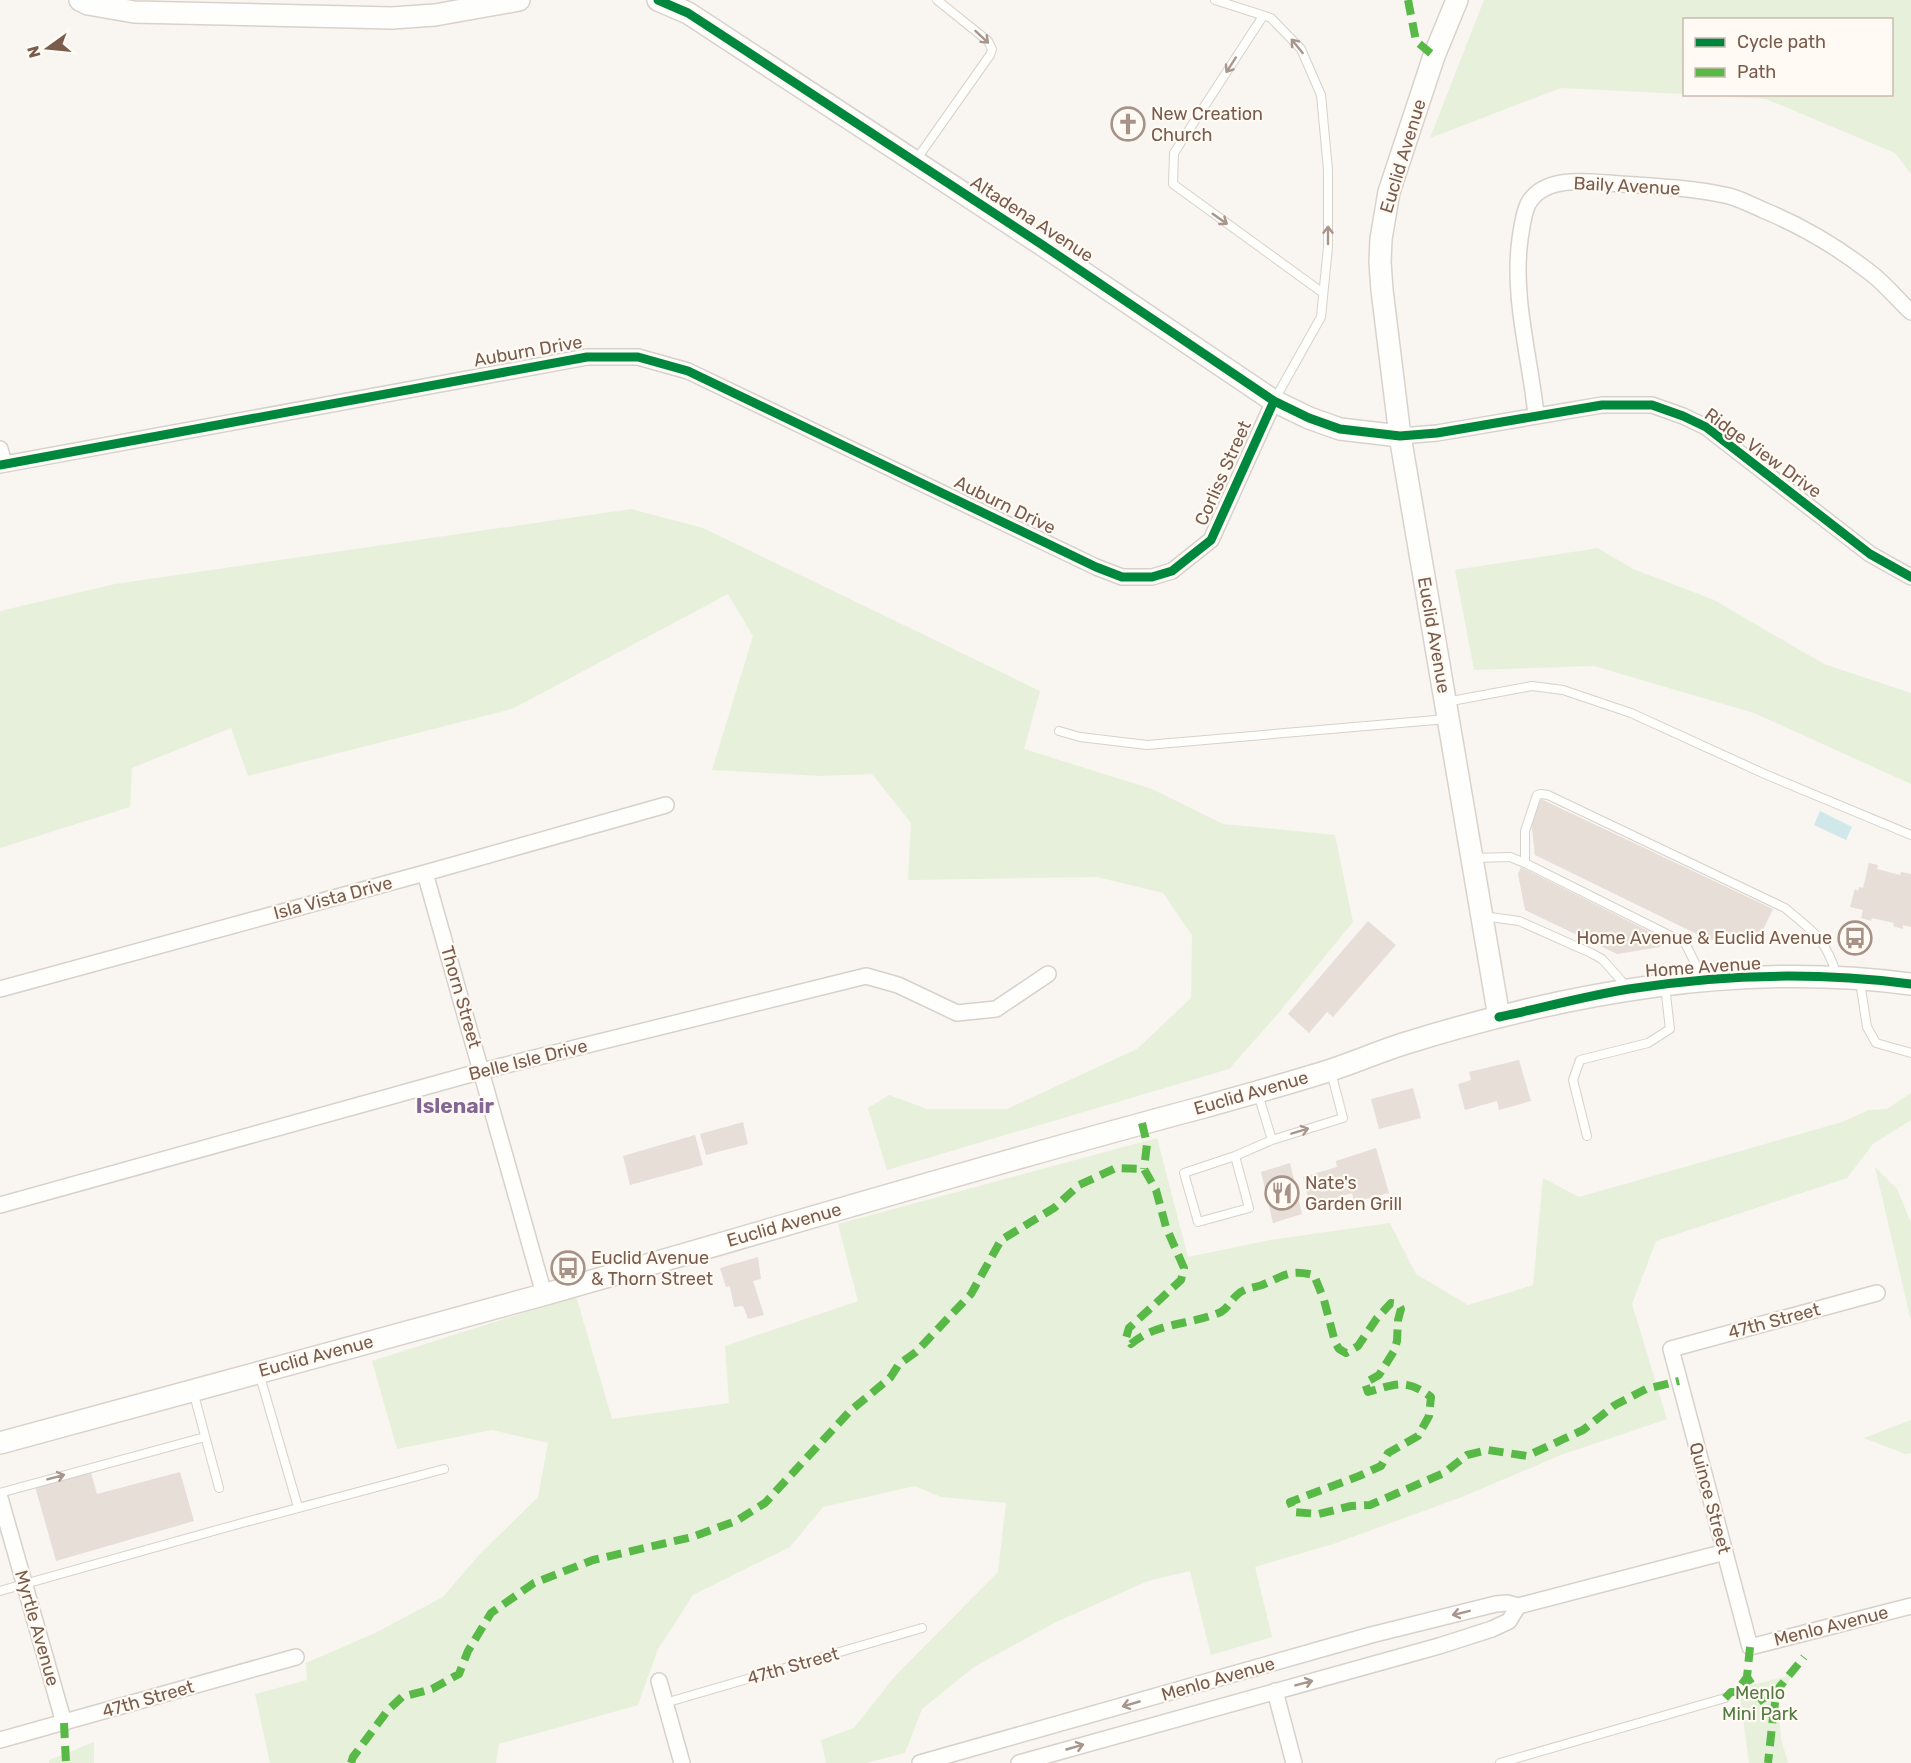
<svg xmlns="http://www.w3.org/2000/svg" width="1911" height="1763" font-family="Rubik,sans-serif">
	<rect width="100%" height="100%" fill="#f9f5f0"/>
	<path fill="#e7f0db" d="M1484,0H1911V174L1895,153L1766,99L1685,94H1892V20H1684V94L1561,88L1430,138Z
		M631,509L703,528L1040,691L1024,749L1152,789L1223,824L1335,835L1353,922L1276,1016L1229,1069L887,1170L868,1108L889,1095L927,1109H1007L1137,1049L1191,998L1192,935L1163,893L1097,877L908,880L911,823L872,774L821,776L712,770L753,636L728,594L512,709L248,776L231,728L132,768L130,807L0,848V611L115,584Z
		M1598,548L1633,569L1714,600L1824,664L1911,693V784L1754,713L1594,666L1474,670L1455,570Z
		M1911,1093V1120L1873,1144L1847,1178L1656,1241L1632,1304L1667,1419L1561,1455L1462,1497L1333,1544L1255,1567L1272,1637L1211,1655L1190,1571L1148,1581L1054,1623L974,1667L922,1709L905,1753L866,1763H826L821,1740L854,1728L895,1676L998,1572L1006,1503L941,1497L915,1486L823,1507L790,1547L693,1595L658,1649L638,1705L499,1744L496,1763H270L255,1694L307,1680L306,1663L375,1633L443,1597L479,1555L538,1497L548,1443L492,1430L397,1449L372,1361L576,1296L612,1419L729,1403L725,1346L858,1301L838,1224L1157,1138L1188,1257L1270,1240L1390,1223L1416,1274L1468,1305L1533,1285L1543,1178L1579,1197L1842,1122L1869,1110L1887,1109Z
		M1875,1167L1897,1189L1911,1223V1321Z
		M1911,1420V1453L1905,1454L1864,1438Z
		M1792,1675L1778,1703L1781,1739L1788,1763H1749L1740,1696L1743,1687Z
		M94,1742V1763H49V1760Z"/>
	<path fill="#d0e8ea" d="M1820,811L1852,827L1846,840L1814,825Z"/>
	<path fill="#e6ded7" d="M1541,799L1773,909L1759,938L1709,940L1535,855L1531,821Z
		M1869,863L1878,865L1877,869L1900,875L1901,872L1911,874V927L1903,925V929L1893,926L1894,923L1872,918L1871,921L1861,918L1863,910L1850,907L1855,889L1858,891L1859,887L1863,888Z
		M1521,867L1664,939L1660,947L1617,954L1525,910L1518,874Z
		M1368,921L1396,945L1333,1017L1327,1012L1309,1033L1288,1014Z
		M1519,1060L1531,1101L1499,1110L1497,1101L1465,1110L1458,1084L1471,1080L1469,1072Z
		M1413,1088L1421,1118L1379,1129L1371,1099Z
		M743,1122L748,1144L706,1155L700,1134Z
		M695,1135L703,1165L630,1185L623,1156Z
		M1376,1148L1389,1193L1354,1202L1352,1193L1310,1206L1303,1177L1337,1167L1336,1161Z
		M1290,1163L1302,1214L1273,1223L1261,1172Z
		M758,1257L761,1279L753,1281L764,1315L748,1319L743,1306L734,1307L730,1286L726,1287L720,1268Z
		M90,1469L97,1494L180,1472L194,1521L56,1561L35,1486Z"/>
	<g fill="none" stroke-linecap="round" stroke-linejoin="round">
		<g stroke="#d7d1cb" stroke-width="10">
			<path id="lane" d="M1215,0L1271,18L1301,49L1321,95L1328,170V247L1321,317L1275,399
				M1263,16L1174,153L1173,184L1323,293
				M916,160L990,55L992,49L988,41L937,0
				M1446,702L1532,686L1563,690L1631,713L1767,775L1911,835
				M1059,731L1080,737L1147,745L1447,719
				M1474,858L1510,857L1525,863
				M1483,916L1519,921L1591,953L1602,959L1627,987
				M1703,979L1685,943L1525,863V831L1537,795L1541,794L1548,795L1785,908C1815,933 1824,937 1837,975
				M1860,982L1867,1027L1876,1043L1911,1053
				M1258,1094L1272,1140L1343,1118L1331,1072
				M1587,1136L1573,1080L1580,1060L1648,1043L1670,1029L1665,986
				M1235,1156L1249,1208L1198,1222L1184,1173L1235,1156L1272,1140
				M259,1373L298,1507
				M193,1391L219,1488
				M0,1493L205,1437
				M0,1591L242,1523L444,1469
				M665,1703L922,1628
				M1500,1763L1725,1698"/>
		</g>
		<g stroke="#d7d1cb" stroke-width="18">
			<path id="street" d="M1536,415C1530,356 1512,298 1520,239C1522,227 1523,215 1528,204C1543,177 1581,181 1607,183C1648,186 1689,187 1729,196C1740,199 1752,205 1763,210C1802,226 1839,248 1872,274C1886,285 1898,300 1911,312
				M1400,436L1437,433L1602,405H1652L1683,416L1706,427L1870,554L1911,577
				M0,449L4,464
				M0,465L587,357H638L688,371L1096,567L1122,577H1152L1172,571L1211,540L1274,401
				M425,873L544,1294
				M0,989L425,873L666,805
				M0,1205L482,1071L866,976L898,985L957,1013L996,1009L1048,974
				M1877,1293L1671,1349L1750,1647L1911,1606
				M0,1498L64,1723
				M659,1681L682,1763
				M1275,1691L1294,1763
				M0,1740L296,1657
				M920,1763L1371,1635L1496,1604L1507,1603L1518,1606L1725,1552
				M1019,1763L1439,1646L1492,1629L1509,1621L1518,1606"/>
		</g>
		<g stroke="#d9d2cb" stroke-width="24">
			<path id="secondary" d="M80,0L88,4L134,12L392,18L435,15L519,0
				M658,0L688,13L1041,244L1274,401L1309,418L1340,429L1400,436
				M1457,0L1434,56L1389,192L1381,239L1380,262L1382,290L1400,436L1499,1017
				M0,1443C182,1393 364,1345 546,1294C765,1232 984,1165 1204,1107C1246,1095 1287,1084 1328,1071C1353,1063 1378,1052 1403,1044C1566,993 1740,961 1911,984"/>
		</g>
		<use href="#lane" stroke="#fefefd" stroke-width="8"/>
		<use href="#street" stroke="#fefefd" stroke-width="15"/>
		<use href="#secondary" stroke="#fefefd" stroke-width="21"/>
		<path stroke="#58b947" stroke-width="8" stroke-dasharray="15 8" stroke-linecap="butt" d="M1408,0L1416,41L1434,56
			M1142,1123L1147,1144L1144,1169
			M1750,1647L1747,1677L1773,1717L1768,1763
			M1725,1698L1731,1692H1736L1747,1677
			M1773,1717L1777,1690L1804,1657
			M64,1723L66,1763
			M351,1763L353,1757L388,1710L402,1697L432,1689L459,1674L468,1651L491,1613L534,1583L593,1560L692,1537L736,1521L765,1503L850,1411L890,1378L899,1364L916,1352L971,1294L1001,1240L1054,1208L1079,1185L1116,1168L1144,1169L1156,1190L1166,1227L1184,1268L1181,1280L1129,1328L1126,1338L1131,1344C1157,1322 1191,1325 1221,1312C1228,1308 1231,1300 1237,1295C1244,1288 1253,1288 1262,1285C1284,1276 1288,1269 1314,1275L1324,1300L1335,1342L1339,1349L1346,1353L1358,1346L1377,1318L1391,1303L1398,1304L1401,1309L1398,1320L1397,1341L1394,1351L1379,1375L1365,1383L1368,1392C1396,1384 1406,1378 1431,1397L1429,1416L1418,1436L1388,1453L1381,1466L1359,1476L1290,1502L1294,1512L1319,1514L1351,1506L1370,1505L1444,1473L1467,1455L1488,1450L1527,1456L1583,1430L1615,1405L1646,1389L1679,1381"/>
		<g stroke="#fffaf3" stroke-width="13">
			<path id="cycleway" d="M658,0L688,13L1041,244L1274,401L1309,418L1340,429L1400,436L1437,433L1602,405H1652L1683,416L1706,427L1870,554L1911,577
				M0,465L587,357H638L688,371L1096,567L1122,577H1152L1172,571L1211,540L1274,401
				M1499,1017C1542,1008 1585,996 1629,989C1722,974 1818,972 1911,984"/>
		</g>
		<use href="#cycleway" stroke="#00873e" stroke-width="9"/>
	</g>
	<defs><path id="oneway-shaft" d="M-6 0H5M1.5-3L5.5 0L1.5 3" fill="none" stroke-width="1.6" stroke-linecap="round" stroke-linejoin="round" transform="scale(1.5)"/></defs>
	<g stroke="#a8958b">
		<use href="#oneway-shaft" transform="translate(982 37) rotate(43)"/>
		<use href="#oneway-shaft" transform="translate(1297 46) rotate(-129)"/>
		<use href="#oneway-shaft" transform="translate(1231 65) rotate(123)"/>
		<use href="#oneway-shaft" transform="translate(1220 219) rotate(35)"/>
		<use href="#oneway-shaft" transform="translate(1328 235) rotate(-90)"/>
		<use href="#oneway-shaft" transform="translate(1300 1131) rotate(-17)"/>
		<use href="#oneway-shaft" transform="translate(56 1477) rotate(-15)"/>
		<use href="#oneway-shaft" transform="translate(1461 1613) rotate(166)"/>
		<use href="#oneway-shaft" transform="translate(1304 1683) rotate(-15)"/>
		<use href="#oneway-shaft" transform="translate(1131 1704) rotate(164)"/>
		<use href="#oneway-shaft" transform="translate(1075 1747) rotate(-16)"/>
	</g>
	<defs>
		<g id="church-ring" transform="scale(1.725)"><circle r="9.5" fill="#fffaf3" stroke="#a69286" stroke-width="1.5"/><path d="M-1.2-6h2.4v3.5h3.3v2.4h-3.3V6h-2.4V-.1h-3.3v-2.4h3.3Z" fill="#a69286"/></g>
		<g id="bus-ring" transform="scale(1.725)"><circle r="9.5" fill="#fffaf3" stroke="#a69286" stroke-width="1.5"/><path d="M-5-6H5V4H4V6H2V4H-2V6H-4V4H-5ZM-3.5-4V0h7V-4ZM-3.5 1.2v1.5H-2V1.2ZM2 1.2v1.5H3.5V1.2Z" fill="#a69286"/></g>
		<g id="restaurant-ring" transform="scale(1.725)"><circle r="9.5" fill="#fffaf3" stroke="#a69286" stroke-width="1.5"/><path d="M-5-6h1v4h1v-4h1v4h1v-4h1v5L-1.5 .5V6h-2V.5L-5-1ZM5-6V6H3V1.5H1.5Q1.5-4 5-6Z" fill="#a69286"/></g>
	</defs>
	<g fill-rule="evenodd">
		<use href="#church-ring" x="1128" y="124"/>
		<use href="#bus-ring" x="1855" y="938"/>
		<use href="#restaurant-ring" x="1282" y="1193"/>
		<use href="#bus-ring" x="568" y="1268"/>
	</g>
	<g text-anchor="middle" stroke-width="4.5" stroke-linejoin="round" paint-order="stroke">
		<g font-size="18" fill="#7a5c4d" stroke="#fffaf3" text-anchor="start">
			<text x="1151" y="120">New Creation<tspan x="1151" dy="21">Church</tspan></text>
			<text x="1832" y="944" text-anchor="end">Home Avenue &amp; Euclid Avenue</text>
			<text x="1305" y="1189">Nate's<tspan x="1305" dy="21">Garden Grill</tspan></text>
			<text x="591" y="1264">Euclid Avenue<tspan x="591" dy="21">&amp; Thorn Street</tspan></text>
		</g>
		<g font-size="18" fill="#7a5c4d" stroke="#fffaf3">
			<text transform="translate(1403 156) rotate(-73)" y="6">Euclid Avenue</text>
			<text transform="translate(1627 186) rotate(3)" y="6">Baily Avenue</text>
			<text transform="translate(1032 219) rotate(33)" y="6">Altadena Avenue</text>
			<text transform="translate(528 351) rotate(-10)" y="6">Auburn Drive</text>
			<text transform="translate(1763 453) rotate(36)" y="6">Ridge View Drive</text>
			<text transform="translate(1223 473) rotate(-66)" y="6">Corliss Street</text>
			<text transform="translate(1005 505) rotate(26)" y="6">Auburn Drive</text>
			<text transform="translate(1434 635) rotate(80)" y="6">Euclid Avenue</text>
			<text transform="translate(333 898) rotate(-15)" y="6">Isla Vista Drive</text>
			<text transform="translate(1703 967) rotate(-4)" y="6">Home Avenue</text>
			<text transform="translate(461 997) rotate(74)" y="6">Thorn Street</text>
			<text transform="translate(528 1060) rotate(-14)" y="6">Belle Isle Drive</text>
			<text transform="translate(1251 1093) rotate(-16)" y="6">Euclid Avenue</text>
			<text transform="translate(784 1225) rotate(-16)" y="6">Euclid Avenue</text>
			<text transform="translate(1774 1321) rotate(-15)" y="6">47th Street</text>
			<text transform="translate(316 1356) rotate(-15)" y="6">Euclid Avenue</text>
			<text transform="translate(1710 1498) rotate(75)" y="6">Quince Street</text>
			<text transform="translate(1831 1626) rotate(-14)" y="6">Menlo Avenue</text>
			<text transform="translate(37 1628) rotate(74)" y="6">Myrtle Avenue</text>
			<text transform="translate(793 1666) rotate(-16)" y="6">47th Street</text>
			<text transform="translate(1218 1679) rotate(-16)" y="6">Menlo Avenue</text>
			<text transform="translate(148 1699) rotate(-16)" y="6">47th Street</text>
		</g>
		<g font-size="18" fill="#537a41" stroke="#fffaf3">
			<text x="1760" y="1699">Menlo<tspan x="1760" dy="21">Mini Park</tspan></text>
		</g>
		<g font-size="21" font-weight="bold" fill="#846695" stroke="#fffaf3">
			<text x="455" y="1113">Islenair</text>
		</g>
	</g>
	<rect x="1683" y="18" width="210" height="78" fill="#fffaf3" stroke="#cabbb1" stroke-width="1.5"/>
	<rect x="1695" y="38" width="30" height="9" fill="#00873e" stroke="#cabbb1" stroke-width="1.5"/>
	<text x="1737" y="48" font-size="18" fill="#7a5c4d">Cycle path</text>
	<rect x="1695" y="68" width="30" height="9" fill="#58b947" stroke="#cabbb1" stroke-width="1.5"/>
	<text x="1737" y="78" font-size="18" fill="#7a5c4d">Path</text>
	<g transform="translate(48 48) rotate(255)" stroke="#fffaf3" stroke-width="4.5" paint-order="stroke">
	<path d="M0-4.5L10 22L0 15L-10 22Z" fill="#7a5c4d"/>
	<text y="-9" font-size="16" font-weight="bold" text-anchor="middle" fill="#7a5c4d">N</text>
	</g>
</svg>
